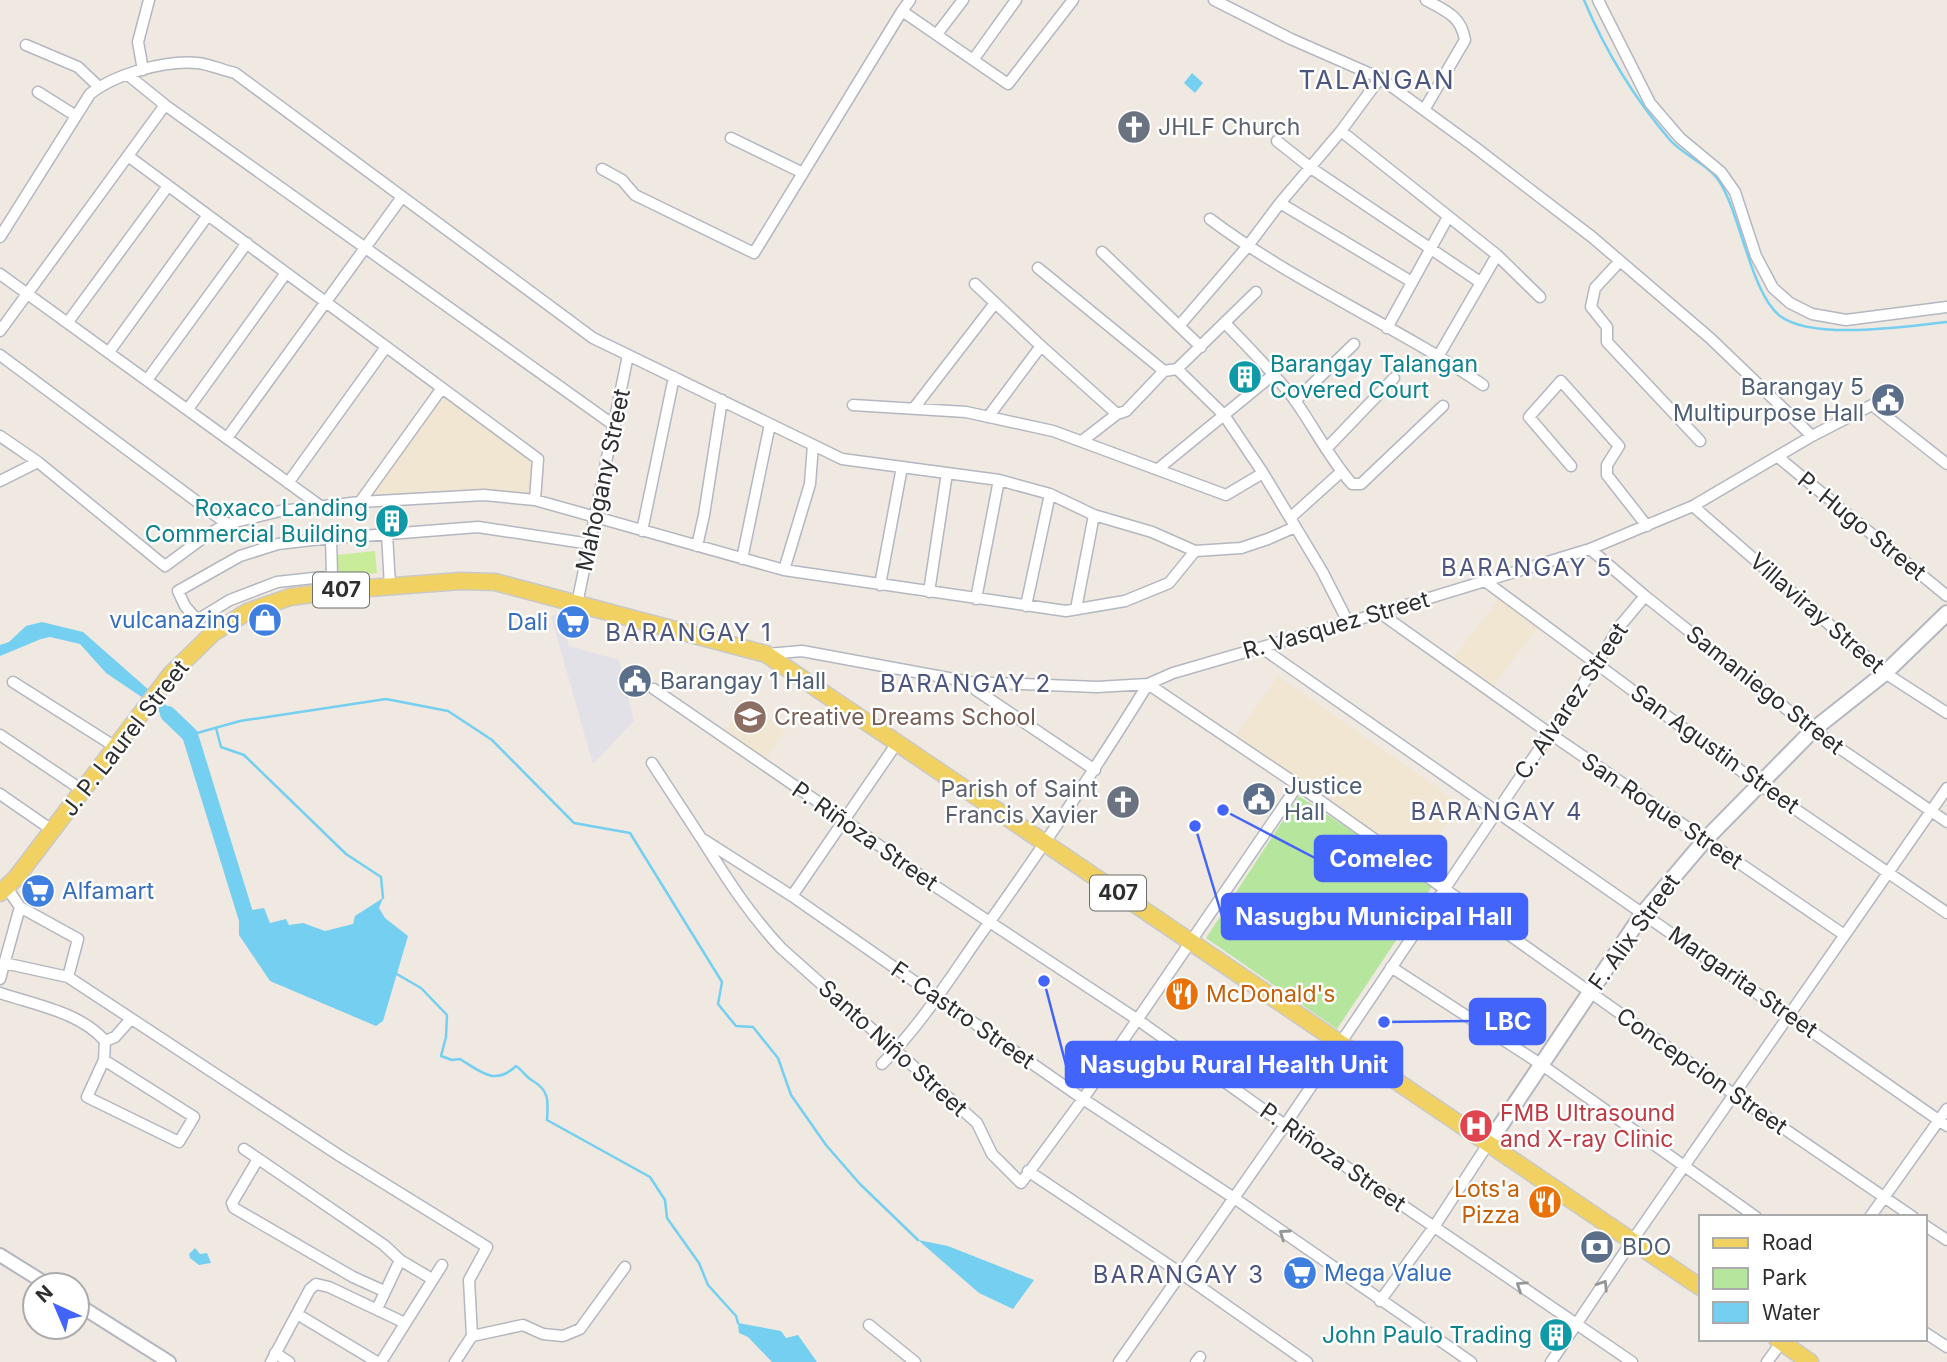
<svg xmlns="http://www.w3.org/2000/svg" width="1947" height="1362" font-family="Inter,sans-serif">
	<rect width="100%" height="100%" fill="#efe9e1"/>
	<path fill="#e3e1e8" d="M558,614L569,646L619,660L634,721L593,764L551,616Z"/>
	<path fill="#f0e6d1" d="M444,394L536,459L533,498L368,499Z
		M1499,599L1539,626L1492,687L1453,658Z
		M1278,676L1460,804L1420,863L1234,738Z
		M745,702L785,732L763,762L723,733Z"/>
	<path fill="#b6e59e" d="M1299,796L1433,885L1337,1029L1206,938Z"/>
	<path fill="#c9ec9a" d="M375,551L377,573L339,577L337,555Z"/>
	<path fill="#75cff0" d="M1192,73L1203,83L1195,93L1184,83Z
		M42,622L83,632L183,720V733L143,698L106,673L80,644L50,637L41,639L0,656V645L9,642L26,626Z
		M383,898L379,908L385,918L408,936L383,1021L376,1026L270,981L239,935V921L252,910L264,908L270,923L286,919L289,925L303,923L325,931L353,924L355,916Z
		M918,1240L948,1246L1034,1280L1013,1309L979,1293Z
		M195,1248L200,1254L207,1253L211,1263L199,1265L190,1258L189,1254Z
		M738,1323L781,1331L786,1338L798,1335L817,1362H772L748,1337L739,1333Z"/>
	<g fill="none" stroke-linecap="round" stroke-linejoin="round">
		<path stroke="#75cff0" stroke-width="2.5" d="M1584,0C1605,50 1635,99 1670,140C1683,155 1709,165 1719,181C1740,212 1751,294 1780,316C1813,341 1907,326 1947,322
			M216,728L221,747L244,755L346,854L381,877L383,898
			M190,735L240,721L386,699L448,711L492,740L574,823L630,833L722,982L718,1004L736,1026L753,1027L778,1058L791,1095L826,1145L860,1184L918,1240
			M395,973L421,988L447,1015L446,1037L441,1056L452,1060L460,1059C481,1072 495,1086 516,1066C522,1070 527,1078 533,1081C550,1091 548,1102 547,1120L650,1177L665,1200L667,1218L699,1263L708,1285L736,1316L738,1323"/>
		<path stroke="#75cff0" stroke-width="16" d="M168,714L190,735L252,936"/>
		<g stroke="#b4b7c1" stroke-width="13">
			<path id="minor" d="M910,0L902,11L1008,84L1073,0
				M1214,0L1291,39L1380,78L1472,145L1592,237L1710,338L1812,436
				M1598,0L1650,103L1680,138L1721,172L1735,192L1756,256L1773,288L1790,303L1812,314L1846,320L1947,307
				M937,34L963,0
				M26,45L78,67L99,87
				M973,60L1016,0
				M143,70L138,42L149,0
				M128,75L165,105L615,426
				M38,92L76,116
				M1424,110L1465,40C1461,16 1446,11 1426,0
				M1341,131L1497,255L1439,355
				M731,138L803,173
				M1277,141L1311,168L1480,282
				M128,156L538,459L535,500
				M602,169L622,180L635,195L754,253L902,11
				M1280,203L1412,282
				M1210,219C1295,283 1395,325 1483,385
				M0,237L90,94C115,74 165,60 197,63C209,64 222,70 235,73L593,338L842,459L999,480L1050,494L1094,515L1152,532L1195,551L1241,548L1268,539L1295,527
				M1102,252L1201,347
				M1497,255L1540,297
				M1620,261L1595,288L1591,307L1607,327V342L1700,441
				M1038,268L1164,371L1177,369L1224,415L1263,473L1322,571L1348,622
				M0,274L319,505
				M975,284L1041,346L1117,414L1082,441
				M68,322L168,186
				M1225,323C1249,348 1273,372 1294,399C1314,427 1329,458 1352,484H1361L1443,406
				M1179,326L1247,247L1280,203L1341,131L1380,78
				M1387,328L1448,217
				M0,331L165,105
				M109,352L208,215
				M0,355L227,524
				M1177,369L1256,292
				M147,380L247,243
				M1295,401L1354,344
				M853,405L966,412L1053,431L1226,495L1263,473
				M914,408L995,303
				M188,409L286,273
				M1117,414L1126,411L1164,371
				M988,417L1041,346
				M0,436L38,462L165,566L207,535L227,524L280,511L360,502L484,495L535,500L784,570L1066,611L1125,601L1169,583L1195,551
				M227,438L402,197
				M1326,449L1394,378
				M1778,457L1947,596
				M1571,466L1529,417L1561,381L1619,446L1607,465V475L1647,526
				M1158,469L1274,374
				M0,481L38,462
				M288,483L386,347
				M360,502L442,388
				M1693,506L1885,673L1947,713
				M1290,518L1341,472
				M642,531L674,377
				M387,534L390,586
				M331,538L332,576L277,582L230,600L197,620L185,606L178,591L240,556L278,544L312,540L478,527L584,543
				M697,546L704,515L722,400
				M1590,549L1645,596L1813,730L1947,822
				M742,559L770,424
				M784,570L810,484L813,445
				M1485,581L1760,785L1947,913
				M880,585L902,467
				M929,592L947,473
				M976,599L999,480
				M577,604L628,355
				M1026,606L1050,494
				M1076,609L1094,515
				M1380,613L1549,733L1843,934
				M1262,648L1947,1126
				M767,654L802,651L970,682L1097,687L1148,684L1173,673L1380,613L1590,549L1693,506L1812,436L1872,405L1947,464
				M13,682L114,746
				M970,682L976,690L1095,770
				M654,689L843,819L932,884L1138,1020L1285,1125L1632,1362
				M0,735L82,790
				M652,763L701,838L792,896L1083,1099L1234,1198L1471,1362
				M0,794L52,830
				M703,841C727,879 750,915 781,948L977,1123L992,1154L1021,1183L1083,1099L1298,785
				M7,888L20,907L78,939L68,977
				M792,896L897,743
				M4,963L68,977L340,1156L487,1247L469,1280L472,1336
				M1391,967L1542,1065L1756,1217
				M0,979L20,907
				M0,993C35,1005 80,1012 105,1041L104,1060L194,1117L179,1142L87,1097L104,1060
				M105,1041L115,1037L130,1020
				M882,1064C918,1028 947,983 976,941C1036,857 1094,772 1148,684L1298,785L1735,1095L1913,1217
				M244,1149L384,1245L400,1260L432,1279
				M258,1159L232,1203L234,1208L353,1277L384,1291
				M1028,1171L1182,1274L1307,1362
				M1870,1217L1947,1109
				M1924,1225L1947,1240
				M1380,1301L1434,1227L1488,1144
				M377,1309L400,1260
				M297,1314L377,1362
				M869,1325L915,1362
				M1924,1332L1947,1347
				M275,1353L289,1362
				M271,1362L310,1289L316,1284L329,1287L405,1323
				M381,1362L442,1265
				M455,1362L472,1336L523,1325L543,1334L563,1336L580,1329L625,1267
				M1119,1362L1285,1125L1598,662L1620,626L1645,596
				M1196,1362L1200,1357
				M1551,1362L1632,1241L1947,788
				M1767,1362L1783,1340"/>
		</g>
		<g stroke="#b4b7c1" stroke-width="16">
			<path id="tertiary" d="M0,1255L48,1285
				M77,1304L169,1362"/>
		</g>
		<g stroke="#b4b7c1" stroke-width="18">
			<path id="secondary" d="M1488,1144L1644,912L1705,840L1813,730L1885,673L1947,613"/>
		</g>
		<g stroke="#c9c9c9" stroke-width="19">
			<path id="primary" d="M0,893L16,878L171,674L213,633L247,612L290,597L342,590L461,581L495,582L766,654L1700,1287
				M1777,1339L1810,1362"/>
		</g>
		<use href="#minor" stroke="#fff" stroke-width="10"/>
		<use href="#tertiary" stroke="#fff" stroke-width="12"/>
		<use href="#secondary" stroke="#fff" stroke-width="14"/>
		<use href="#primary" stroke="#f2d163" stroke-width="16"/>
	</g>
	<defs><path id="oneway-chevron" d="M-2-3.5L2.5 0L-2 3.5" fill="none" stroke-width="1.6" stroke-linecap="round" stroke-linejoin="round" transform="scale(1.75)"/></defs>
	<g stroke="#969696">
		<use href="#oneway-chevron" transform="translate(1284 1234) rotate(-145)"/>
		<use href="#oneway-chevron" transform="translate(1603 1285) rotate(-57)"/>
		<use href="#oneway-chevron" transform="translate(1521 1286) rotate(-146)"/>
	</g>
	<defs>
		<g id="church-disc" transform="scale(1.75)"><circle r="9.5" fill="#6b7280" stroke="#fff"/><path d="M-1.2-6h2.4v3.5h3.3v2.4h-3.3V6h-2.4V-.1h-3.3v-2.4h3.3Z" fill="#fff"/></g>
		<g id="building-disc" transform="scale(1.75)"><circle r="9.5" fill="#0f9aa8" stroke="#fff"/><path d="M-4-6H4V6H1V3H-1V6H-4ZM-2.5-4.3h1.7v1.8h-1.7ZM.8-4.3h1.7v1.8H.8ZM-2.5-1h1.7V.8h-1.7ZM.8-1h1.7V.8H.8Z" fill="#fff"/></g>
		<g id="civic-disc" transform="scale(1.75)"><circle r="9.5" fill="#5c6f8a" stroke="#fff"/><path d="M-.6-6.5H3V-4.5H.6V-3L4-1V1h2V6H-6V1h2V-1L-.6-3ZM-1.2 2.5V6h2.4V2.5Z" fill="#fff"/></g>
		<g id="shop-disc" transform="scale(1.75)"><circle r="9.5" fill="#3f7fe0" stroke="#fff"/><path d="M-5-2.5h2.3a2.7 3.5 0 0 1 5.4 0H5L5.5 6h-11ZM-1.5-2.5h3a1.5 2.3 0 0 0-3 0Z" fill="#fff"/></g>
		<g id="supermarket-disc" transform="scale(1.75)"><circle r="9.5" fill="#3f7fe0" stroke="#fff"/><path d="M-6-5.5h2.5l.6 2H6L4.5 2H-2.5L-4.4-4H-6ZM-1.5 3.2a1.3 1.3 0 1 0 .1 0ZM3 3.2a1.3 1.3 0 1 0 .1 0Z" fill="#fff"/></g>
		<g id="school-disc" transform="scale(1.75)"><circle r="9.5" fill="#8d6e63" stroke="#fff"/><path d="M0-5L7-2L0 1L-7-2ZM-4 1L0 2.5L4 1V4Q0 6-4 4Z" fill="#fff"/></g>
		<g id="restaurant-disc" transform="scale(1.75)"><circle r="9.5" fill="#e8710a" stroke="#fff"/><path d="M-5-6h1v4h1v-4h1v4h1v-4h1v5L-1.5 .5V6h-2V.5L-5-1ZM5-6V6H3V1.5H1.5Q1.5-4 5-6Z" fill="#fff"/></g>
		<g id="hospital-disc" transform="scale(1.75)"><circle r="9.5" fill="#e0444e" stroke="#fff"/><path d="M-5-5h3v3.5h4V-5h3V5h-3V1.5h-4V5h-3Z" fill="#fff"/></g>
		<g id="bank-disc" transform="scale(1.75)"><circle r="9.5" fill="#5c6f8a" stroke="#fff"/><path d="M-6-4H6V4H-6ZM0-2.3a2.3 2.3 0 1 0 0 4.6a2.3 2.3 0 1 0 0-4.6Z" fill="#fff"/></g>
	</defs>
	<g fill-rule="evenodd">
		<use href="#church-disc" x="1134" y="127"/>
		<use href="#building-disc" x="1245" y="377"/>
		<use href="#civic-disc" x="1888" y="400"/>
		<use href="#building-disc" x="392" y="521"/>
		<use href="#shop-disc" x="265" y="620"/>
		<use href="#supermarket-disc" x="573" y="622"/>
		<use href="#civic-disc" x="635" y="681"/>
		<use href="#school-disc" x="750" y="717"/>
		<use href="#civic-disc" x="1259" y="799"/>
		<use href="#church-disc" x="1123" y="802"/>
		<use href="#supermarket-disc" x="38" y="891"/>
		<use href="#restaurant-disc" x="1182" y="994"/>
		<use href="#hospital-disc" x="1476" y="1126"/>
		<use href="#restaurant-disc" x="1545" y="1202"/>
		<use href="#bank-disc" x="1597" y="1247"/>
		<use href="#supermarket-disc" x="1300" y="1273"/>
		<use href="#building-disc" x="1556" y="1335"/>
	</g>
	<g text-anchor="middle" stroke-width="5" stroke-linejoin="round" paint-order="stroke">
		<g fill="#fff" stroke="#6d6d6d" stroke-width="2">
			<rect x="313" y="572.5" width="56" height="35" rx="5"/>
			<rect x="1090" y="875.5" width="56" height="35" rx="5"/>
		</g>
		<g font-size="21" font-weight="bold" fill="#2e2e2e">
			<text x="341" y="597">407</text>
			<text x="1118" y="900">407</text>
		</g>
		<g font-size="23" fill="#5b616d" stroke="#fff" text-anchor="start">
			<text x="1158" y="135">JHLF Church</text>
			<text x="1098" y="797" text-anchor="end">Parish of Saint<tspan x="1098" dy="26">Francis Xavier</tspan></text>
		</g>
		<g font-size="23" fill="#0d838f" stroke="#fff" text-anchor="end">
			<text x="1270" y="372" text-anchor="start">Barangay Talangan<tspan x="1270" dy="26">Covered Court</tspan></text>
			<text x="368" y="516">Roxaco Landing<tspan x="368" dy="26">Commercial Building</tspan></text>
			<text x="1532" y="1343">John Paulo Trading</text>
		</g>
		<g font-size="23" fill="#4e5e75" stroke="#fff" text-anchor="start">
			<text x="1864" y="395" text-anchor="end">Barangay 5<tspan x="1864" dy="26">Multipurpose Hall</tspan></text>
			<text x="660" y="689">Barangay 1 Hall</text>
			<text x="1284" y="794">Justice<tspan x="1284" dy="26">Hall</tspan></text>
			<text x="1622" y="1255">BDO</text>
		</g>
		<g font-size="23" fill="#2e2e2e" stroke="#fff">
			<text transform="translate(603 480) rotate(-78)" y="8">Mahogany Street</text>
			<text transform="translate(1862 526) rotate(39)" y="8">P. Hugo Street</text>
			<text transform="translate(1817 613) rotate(41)" y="8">Villaviray Street</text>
			<text transform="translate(1336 625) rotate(-16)" y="8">R. Vasquez Street</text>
			<text transform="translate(1765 690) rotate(38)" y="8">Samaniego Street</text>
			<text transform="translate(1571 701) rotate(-56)" y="8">C. Alvarez Street</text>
			<text transform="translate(125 738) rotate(-52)" y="8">J. P. Laurel Street</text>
			<text transform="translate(1715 749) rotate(36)" y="8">San Agustin Street</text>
			<text transform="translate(1662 811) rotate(34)" y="8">San Roque Street</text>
			<text transform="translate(865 836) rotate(35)" y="8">P. Riñoza Street</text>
			<text transform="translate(1634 932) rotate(-54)" y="8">F. Alix Street</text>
			<text transform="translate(1743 982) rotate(35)" y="8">Margarita Street</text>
			<text transform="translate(963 1015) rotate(35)" y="8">F. Castro Street</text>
			<text transform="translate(893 1048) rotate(42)" y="8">Santo Niño Street</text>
			<text transform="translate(1702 1071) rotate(35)" y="8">Concepcion Street</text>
			<text transform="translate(1333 1157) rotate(35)" y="8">P. Riñoza Street</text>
		</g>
		<g font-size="23" fill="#366cbe" stroke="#fff" text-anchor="end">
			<text x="240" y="628">vulcanazing</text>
			<text x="548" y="630">Dali</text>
			<text x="62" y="899" text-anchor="start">Alfamart</text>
			<text x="1324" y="1281" text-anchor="start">Mega Value</text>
		</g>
		<g font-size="23" fill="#785e54" stroke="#fff" text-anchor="start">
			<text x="774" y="725">Creative Dreams School</text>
		</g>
		<g font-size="23" fill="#c56008" stroke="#fff" text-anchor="start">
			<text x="1206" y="1002">McDonald's</text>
			<text x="1520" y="1197" text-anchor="end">Lots'a<tspan x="1520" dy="26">Pizza</tspan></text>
		</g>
		<g font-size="23" fill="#be3a42" stroke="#fff" text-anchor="start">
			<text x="1500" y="1121">FMB Ultrasound<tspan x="1500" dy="26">and X-ray Clinic</tspan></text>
		</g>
		<g font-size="24" letter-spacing="2" fill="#4d5680" stroke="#fff">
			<text x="1527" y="576">BARANGAY 5</text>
			<text x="689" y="641">BARANGAY 1</text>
			<text x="966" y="692">BARANGAY 2</text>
			<text x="1497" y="820">BARANGAY 4</text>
			<text x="1179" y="1283">BARANGAY 3</text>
		</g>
		<g font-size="26" letter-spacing="2" fill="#4d5680" stroke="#fff">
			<text x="1377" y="89">TALANGAN</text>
		</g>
	</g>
	<path fill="none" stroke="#4264fb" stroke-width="2.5" d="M1223 810L1315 858M1195 826L1222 916M1384 1022L1470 1021M1044 981L1066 1065"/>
	<g fill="#4264fb" stroke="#fff" stroke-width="2.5">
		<circle cx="1223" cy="810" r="7"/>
		<circle cx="1195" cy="826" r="7"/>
		<circle cx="1384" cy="1022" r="7"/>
		<circle cx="1044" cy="981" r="7"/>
	</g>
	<g fill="#4264fb" stroke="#4264fb" stroke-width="2.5">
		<rect x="1315" y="836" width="131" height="45" rx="7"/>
		<rect x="1222" y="894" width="305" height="45" rx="7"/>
		<rect x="1470" y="999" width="75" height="45" rx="7"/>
		<rect x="1066" y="1042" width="336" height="45" rx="7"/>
	</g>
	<g font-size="24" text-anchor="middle" font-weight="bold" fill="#fff">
		<text x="1381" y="867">Comelec</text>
		<text x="1374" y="925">Nasugbu Municipal Hall</text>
		<text x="1508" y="1030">LBC</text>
		<text x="1234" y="1073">Nasugbu Rural Health Unit</text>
	</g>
	<rect x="1699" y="1215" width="228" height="126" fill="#ffffff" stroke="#ababab" stroke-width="2"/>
	<rect x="1713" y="1238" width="35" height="10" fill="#f2d163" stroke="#ababab" stroke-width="2"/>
	<text x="1762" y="1250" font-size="21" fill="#2e2e2e">Road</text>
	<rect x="1713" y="1268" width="35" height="21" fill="#b6e59e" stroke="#ababab" stroke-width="2"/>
	<text x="1762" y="1285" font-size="21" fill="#2e2e2e">Park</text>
	<rect x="1713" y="1302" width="35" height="21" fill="#75cff0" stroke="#ababab" stroke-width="2"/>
	<text x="1762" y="1320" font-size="21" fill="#2e2e2e">Water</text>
	<g transform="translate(56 1306) rotate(316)"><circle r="33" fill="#ffffff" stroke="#ababab" stroke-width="2"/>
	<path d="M0-5L12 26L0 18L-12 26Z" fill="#4264fb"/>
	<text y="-10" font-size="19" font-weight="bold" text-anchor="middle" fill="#2e2e2e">N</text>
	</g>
</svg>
